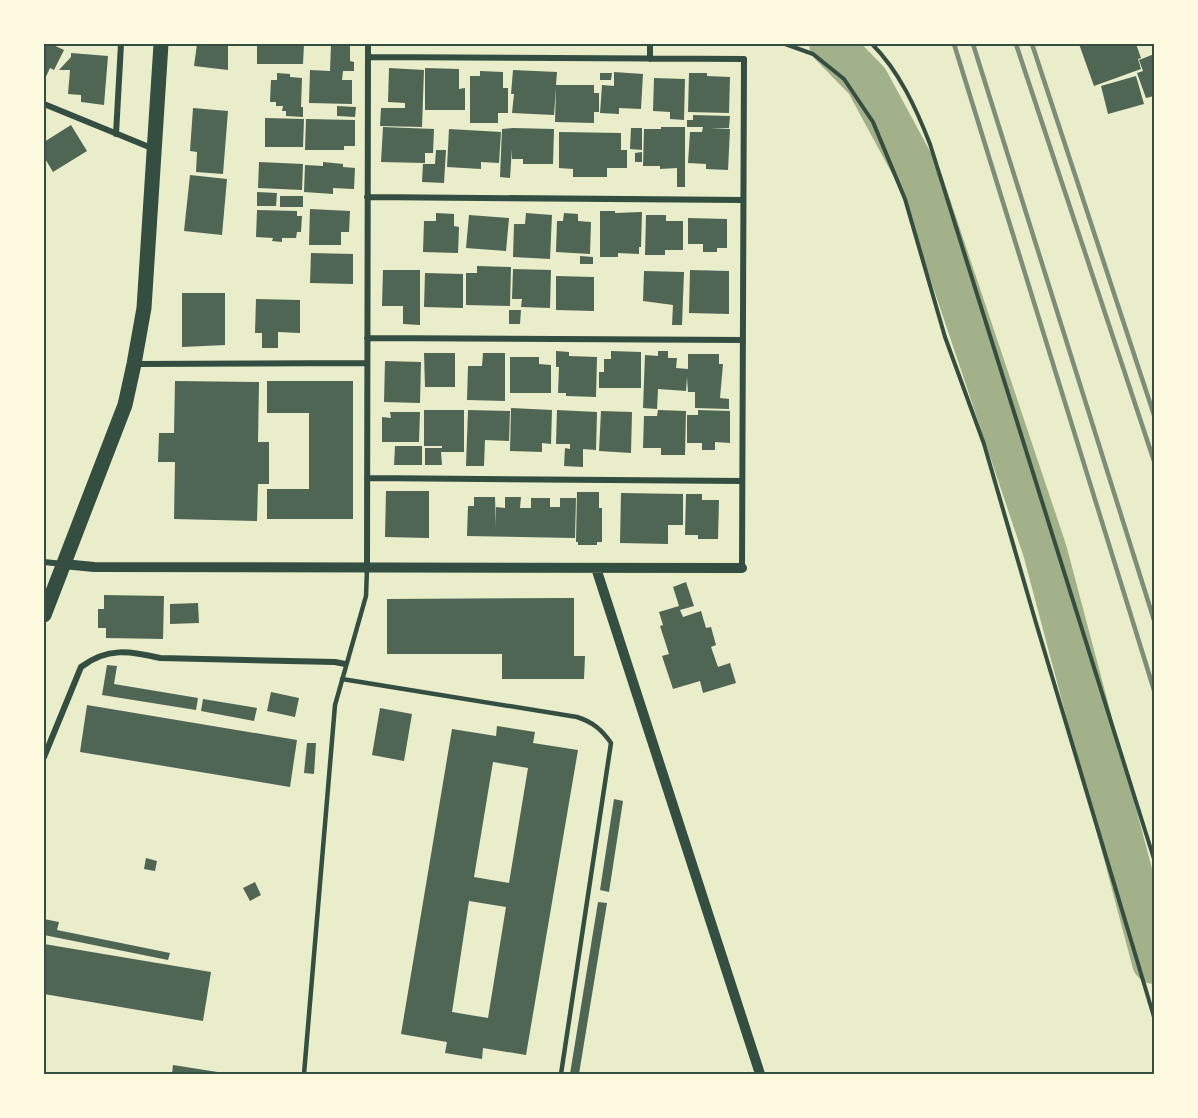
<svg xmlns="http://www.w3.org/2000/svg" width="1198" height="1118" font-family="Montserrat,sans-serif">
	<rect width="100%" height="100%" fill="#e9edc9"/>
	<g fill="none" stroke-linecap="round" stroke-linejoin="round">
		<path stroke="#a3b18a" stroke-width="44" d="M831,44L867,81L920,179L1045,551L1154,962"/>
	</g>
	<path fill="#4f6655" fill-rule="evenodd" d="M44,44H51L64,50L54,70L50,68L44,81Z
		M197,44H228V70L194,66Z
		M257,44H304L303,64H257Z
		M331,44L350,45V61L354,62V71H343L342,80H352V104L309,103L310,70L330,71Z
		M1079,44H1136L1141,58L1138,59L1141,69L1094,86Z
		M71,53L108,56L104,105L81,102V95L68,94L70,70H59L71,57Z
		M1154,54V96L1146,98L1137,73L1143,71L1139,60Z
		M389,68L424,70L422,127L380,126L381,108H405V103L388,102Z
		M425,68L459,69V89L465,88V110H425Z
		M513,70L557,72L556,85H594V93H599V112H594V123L555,122L556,87L554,115L512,113L514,94H511Z
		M480,71L503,72V88H508V113H498V123H470V76H480Z
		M614,72L643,74L641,109L619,108V114L600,113L602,85L614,86Z
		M277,73L290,74V77L302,78L301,107H303V117L286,116V111H282L283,106H276V102H270L271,80H277Z
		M600,73H612L611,80H600Z
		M689,73H707V76L730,77L729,113L688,112Z
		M1136,76L1144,104L1108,114L1101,86Z
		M654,78L685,79L684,120L670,119V112L653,111Z
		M337,106L356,107L355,117L337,116Z
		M193,108L228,111L223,174L196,172L197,152L190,151Z
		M693,115L730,116L729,128H710L730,129L728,170L706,169V164L688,163L690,132H702L703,127H687V120H693Z
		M265,118L304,119L303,147H265Z
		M306,119L355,120V146H344V150H305Z
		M71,125L87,151L53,172L44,157V142Z
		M383,127L434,129L433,153H425V163L381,162Z
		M661,127H685V187H677V168L660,169V166H643L644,129H661Z
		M513,128L554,129L553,164H523V159H512V148L510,178L500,177L502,129Z
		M631,128H642V150L630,149Z
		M449,129L501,132L499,163L481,162V169L447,167Z
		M559,132L621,133V150H627V168H607V177H573V169L559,168Z
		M436,150H446L444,183L422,182L423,164H435Z
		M642,152V162H635V153Z
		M259,162L303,164L302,190L258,188Z
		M323,162L343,164V167L355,168L354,189L333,188V194L304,192L305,165L323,166Z
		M190,175L227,179L222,235L184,231Z
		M257,192L277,193L276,206H257Z
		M280,196H303V207H280Z
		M310,209L350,211L349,232H341V245H309Z
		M257,210L297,211V216H302L301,232H297L296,238H282V242L272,241L273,238L256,237Z
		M600,211H615V213L642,212L641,247H639V254L618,253V257H600Z
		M436,213L454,214V226L459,227L458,253L423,252L424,221H436Z
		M526,213L552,215L550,259L513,257L514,224H525Z
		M564,213L578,214V221L591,222L590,254L556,252L557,221H563Z
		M469,215L509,218L506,251L466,248Z
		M646,215H666V221H683V250H665V255H645Z
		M688,218L727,219V248H717V252H703V244H688Z
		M311,253L353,254V284L310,283Z
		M580,256L593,257V264H580Z
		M477,266L511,267L510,306L466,305V273H477Z
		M513,269L551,270L550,308L521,307L522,299H512Z
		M383,270H420V325L403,324V306H382Z
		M690,270L729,271V314L689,313Z
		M644,271L684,272L682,325H672L673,305L643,301Z
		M425,273L463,274V308L424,307Z
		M556,276L594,277V311L556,310Z
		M182,293H225V345L182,347Z
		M256,299L300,300V333L278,332V348H262V333H255Z
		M509,310H521L520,324H509Z
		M556,351L569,352V356L597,357L596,397L566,396V393H558L559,367H556Z
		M611,351L641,352V388H599V372H604V359H611Z
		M658,351H668V358H677L676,368L688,369V354H719V364H723L720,398L729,399V409L695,408V392H688L687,377L686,391L658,389L657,409L643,408L645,355L658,356Z
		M424,353H455V387H425Z
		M483,353H505V401L467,400L468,366H482Z
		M510,357H539V364L551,365V393H510Z
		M385,361L421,362L420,403L384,402Z
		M175,381L259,382L258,442H269V484H258L257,521L174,519L175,462H158L159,433H174Z
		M267,381H353V519H267V489H309V413H267Z
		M511,408L552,410L551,444L542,443V452L510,451Z
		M424,410H464V452H441L442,465H425V448H442V446H424Z
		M468,410L510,411L509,441L485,440L484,466H466Z
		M557,410L597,412L596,450L583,449V467L564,466L565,448L570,449V444H556Z
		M658,410L686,411L685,455H661V448H643L644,416H657Z
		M698,410L730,411V443L715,442V450H702V443H687V415H698Z
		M601,411L632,412L631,453L599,451Z
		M390,412H420L419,442H382V417L391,418Z
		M395,446H422V465H394Z
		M386,491H429V538L385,537Z
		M577,492H599V508H602V542H597V545H578V542H576Z
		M621,493L683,494V525H668V544L620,543Z
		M686,494H702V500H719L718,539H698V535H685Z
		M474,497H495L496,527V507L505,508V497H521L520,508H531V498H550V507H560V498H576L575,538L467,536L468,506H474Z
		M686,582L694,606L680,610L683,617L701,611L706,628L711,627L716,645L711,647L718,667L730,663L736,683L703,693L700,681L673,689L662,656L669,654L660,626L663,625L659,612L679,606L673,587Z
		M104,595L164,596L163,639L106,638V628H98V609H104Z
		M574,598V656H585L584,679H502V654H387V599Z
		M198,603L199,623L170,624V604Z
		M107,665L117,666L114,684L198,698L196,710L102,695Z
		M271,692L299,698L295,717L267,711Z
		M203,699L257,708L254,721L201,711Z
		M87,705L297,740L290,787L80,752Z
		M380,708L412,714L404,761L372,755Z
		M497,726L535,732L533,743L578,750L526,1055L483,1048L482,1059L445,1053L447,1042L401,1034L452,729L496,736ZM493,762L528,768L509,883L474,877ZM469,901L506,907L488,1018L452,1012Z
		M307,743H316L314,774L304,773Z
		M614,799L623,801L609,892L600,890Z
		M146,858L157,861L155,871L144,869Z
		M255,882L261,895L250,901L243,888Z
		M598,902L607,903L579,1074H570Z
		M44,919L59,922L57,930L170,953L168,960L44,935Z
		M44,944L211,972L203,1021L44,994Z
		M173,1065L224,1073V1074H172Z"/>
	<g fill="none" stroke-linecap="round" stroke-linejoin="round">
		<path stroke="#344e41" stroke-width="4" d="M785,44L813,54L844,79L873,122L905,199L945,337L984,444L1036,623L1154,1017
			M872,44C899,71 916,108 930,144L1154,859"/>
		<path stroke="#344e41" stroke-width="4.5" d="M342,679L577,717C593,722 602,730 611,743L561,1074
			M304,1074L335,705L366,596L367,569"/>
		<path stroke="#344e41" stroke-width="6" d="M650,44V59
			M368,57L744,59L742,568
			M44,104L154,149
			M116,134L121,44
			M367,197L743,200
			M367,338L743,340
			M134,364L367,363
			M367,478L742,481
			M44,562L63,564
			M367,566L368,44
			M44,757L81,667C107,647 130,651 160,658L335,662L345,664"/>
		<path stroke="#344e41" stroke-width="10" d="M63,564L94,567L742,568
			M596,568L760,1074"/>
		<path stroke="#344e41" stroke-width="15" d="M44,615L125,405L134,364L144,308L161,44"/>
		<path stroke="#7c8e77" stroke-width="4.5" d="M954,44L1154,690
			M973,44L1154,620
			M1016,44L1154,461
			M1032,44L1154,415"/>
	</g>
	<rect width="1198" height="1118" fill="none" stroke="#fefae0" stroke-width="90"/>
	<rect x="45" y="45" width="1108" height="1028" fill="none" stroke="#344e41" stroke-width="2"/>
</svg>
